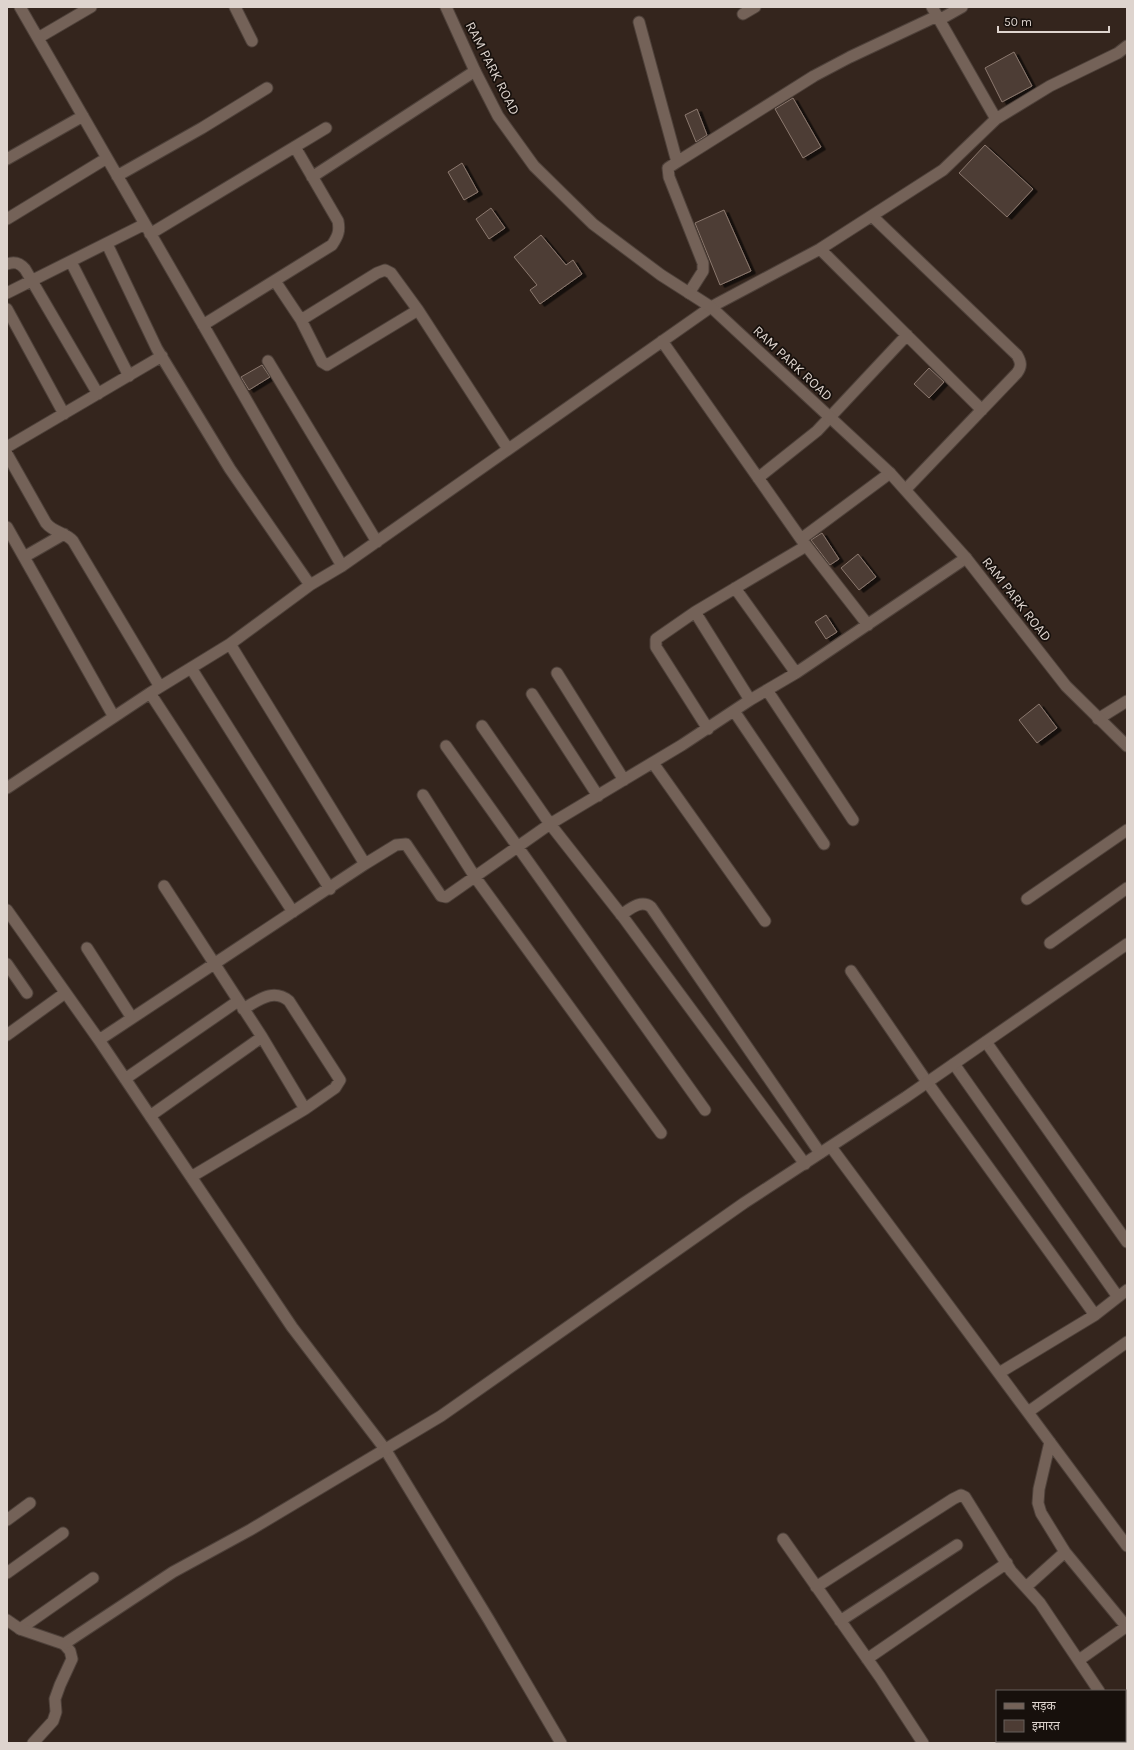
<svg xmlns="http://www.w3.org/2000/svg" width="1134" height="1750" font-family="Karla,'Noto Sans Devanagari',sans-serif">
	<defs>
		<filter id="shadow"><feDropShadow dx="4.5" dy="2.5" stdDeviation="0" flood-color="#0009"/></filter>
	</defs>
	<rect width="100%" height="100%" fill="#34251d"/>
	<path fill="#4d3c34" stroke="#8b796f" filter="url(#shadow)" d="M1014,52L1032,86L1002,102L985,68Z
		M793,98L821,147L803,158L775,109Z
		M697,109L707,135L696,142L685,115Z
		M985,145L1033,189L1007,217L959,173Z
		M462,163L478,192L464,200L448,172Z
		M491,208L505,228L489,239L476,219Z
		M724,210L751,271L720,285L695,223Z
		M541,235L566,265L573,260L582,274L540,304L530,290L537,285L514,257Z
		M262,365L270,377L249,390L241,377Z
		M929,368L944,382L929,398L914,384Z
		M822,533L839,559L830,565L811,540Z
		M858,554L876,577L859,590L841,568Z
		M826,615L837,632L826,639L815,622Z
		M1039,704L1057,728L1037,743L1019,720Z"/>
	<g fill="none" stroke-linecap="round" stroke-linejoin="round">
		<g stroke="#4e413a" stroke-width="13">
			<path id="minor" d="M20,7L342,566
				M235,7L252,41
				M743,14L755,7
				M939,20L962,7
				M639,22L677,162L668,168L669,177L703,263V271L689,293
				M38,38L91,7
				M996,119L1050,86L1118,53L1127,46
				M7,159L83,116
				M677,162L814,76L850,57L937,16
				M117,176L202,128L267,88
				M312,177L475,71
				M872,216L1017,355C1021,362 1022,366 1017,373L906,489
				M7,219L107,158
				M150,234L326,128
				M107,244L157,349L230,469L310,585
				M820,249L982,410
				M71,262L129,376
				M7,264C15,261 20,263 25,269L98,394
				M275,281L301,320L377,273L385,270L391,273L418,310L508,449
				M7,293L145,224
				M7,309L64,414
				M301,320L322,362L327,365L418,310
				M203,325L332,245C338,236 340,231 338,221L295,147
				M662,341L801,539L868,625
				M268,361L377,542
				M7,447L162,356
				M7,454L46,523C54,533 65,532 73,541L160,687
				M758,478L817,431L907,335
				M7,527L114,717
				M801,539L890,473
				M24,557L64,534
				M735,588L796,673
				M695,612L750,700
				M191,668L330,889
				M557,673L624,780
				M767,690L853,820
				M150,693L293,912
				M532,694L598,796
				M734,711L824,844
				M1098,719L1127,701
				M482,726L550,824L623,917L805,1164
				M708,729L656,647V639L695,612L806,546
				M446,746L705,1110
				M653,763L765,921
				M7,788L150,693L230,644L310,585L342,566L711,307L820,249L943,170L996,119L932,7
				M423,795L475,877L661,1133
				M365,864L396,845L406,844L441,896L446,897L550,824L682,745L750,700L796,673L966,558
				M164,886L262,1037L305,1109
				M1027,899L1127,830
				M7,910L99,1040L292,1327L385,1449L489,1620L561,1743
				M621,915C630,909 641,899 651,907L820,1153
				M1050,943L1127,888
				M87,948L132,1018
				M7,964L27,993
				M851,971L927,1082L1095,1315
				M7,1035L65,993
				M99,1040L365,864L230,644
				M986,1042L1127,1242
				M954,1064L1118,1297
				M125,1079L238,1001
				M150,1116L262,1037
				M831,1147L1127,1546
				M191,1177L305,1109L335,1088L340,1080L289,1001C273,988 259,1000 243,1009
				M999,1373L1095,1315L1127,1290
				M1028,1412L1127,1342
				M1050,1442L1039,1489L1038,1503L1041,1513L1065,1552L1126,1626
				M7,1520L30,1503
				M783,1539L880,1677L923,1743
				M7,1573L63,1533
				M816,1587L953,1499L961,1495L965,1497L1011,1571L1040,1603L1099,1691
				M1026,1587L1065,1552
				M840,1621L957,1545
				M20,1629L93,1578
				M867,1659L1007,1563
				M1079,1660L1127,1626
				M1125,1731L1127,1734
				M33,1743L53,1721L56,1712L55,1699L60,1685L72,1659L70,1651L64,1644
				M1114,1743L1118,1741"/>
		</g>
		<g stroke="#4e413a" stroke-width="13">
			<path id="tertiary" d="M446,7L475,71L498,116L534,166L593,224L661,275L711,307L890,473L966,558L1066,686L1127,746
				M7,1620L20,1629L64,1644L173,1572L250,1530L441,1416L744,1203L906,1097L1127,944"/>
		</g>
		<use href="#minor" stroke="#746258" stroke-width="11"/>
		<use href="#tertiary" stroke="#746258" stroke-width="11"/>
	</g>
	<g text-anchor="middle" stroke-width="3.5" stroke-linejoin="round" paint-order="stroke">
		<g font-size="14" fill="#ded4ce" stroke="#17100c">
			<text transform="translate(493 68) rotate(63)" y="5">RAM PARK ROAD</text>
			<text transform="translate(793 363) rotate(43)" y="5">RAM PARK ROAD</text>
			<text transform="translate(1017 599) rotate(52)" y="5">RAM PARK ROAD</text>
		</g>
	</g>
	<rect width="1134" height="1750" fill="none" stroke="#ded4ce" stroke-width="16"/>
	<rect x="996" y="1690" width="130" height="52" fill="#17100c" stroke="#675e5a"/>
	<rect x="1004" y="1703" width="20" height="6" fill="#746258" stroke="#675e5a"/>
	<text x="1032" y="1710" font-size="12" fill="#ded4ce">सड़क</text>
	<rect x="1004" y="1720" width="20" height="12" fill="#4d3c34" stroke="#675e5a"/>
	<text x="1032" y="1730" font-size="12" fill="#ded4ce">इमारत</text>
	<path d="M998 26v6h111v-6" fill="none" stroke="#ded4ce" stroke-width="2"/>
	<text x="1004" y="26" font-size="12" fill="#ded4ce" stroke="#17100c" stroke-width="3" paint-order="stroke">50 m</text>
</svg>
